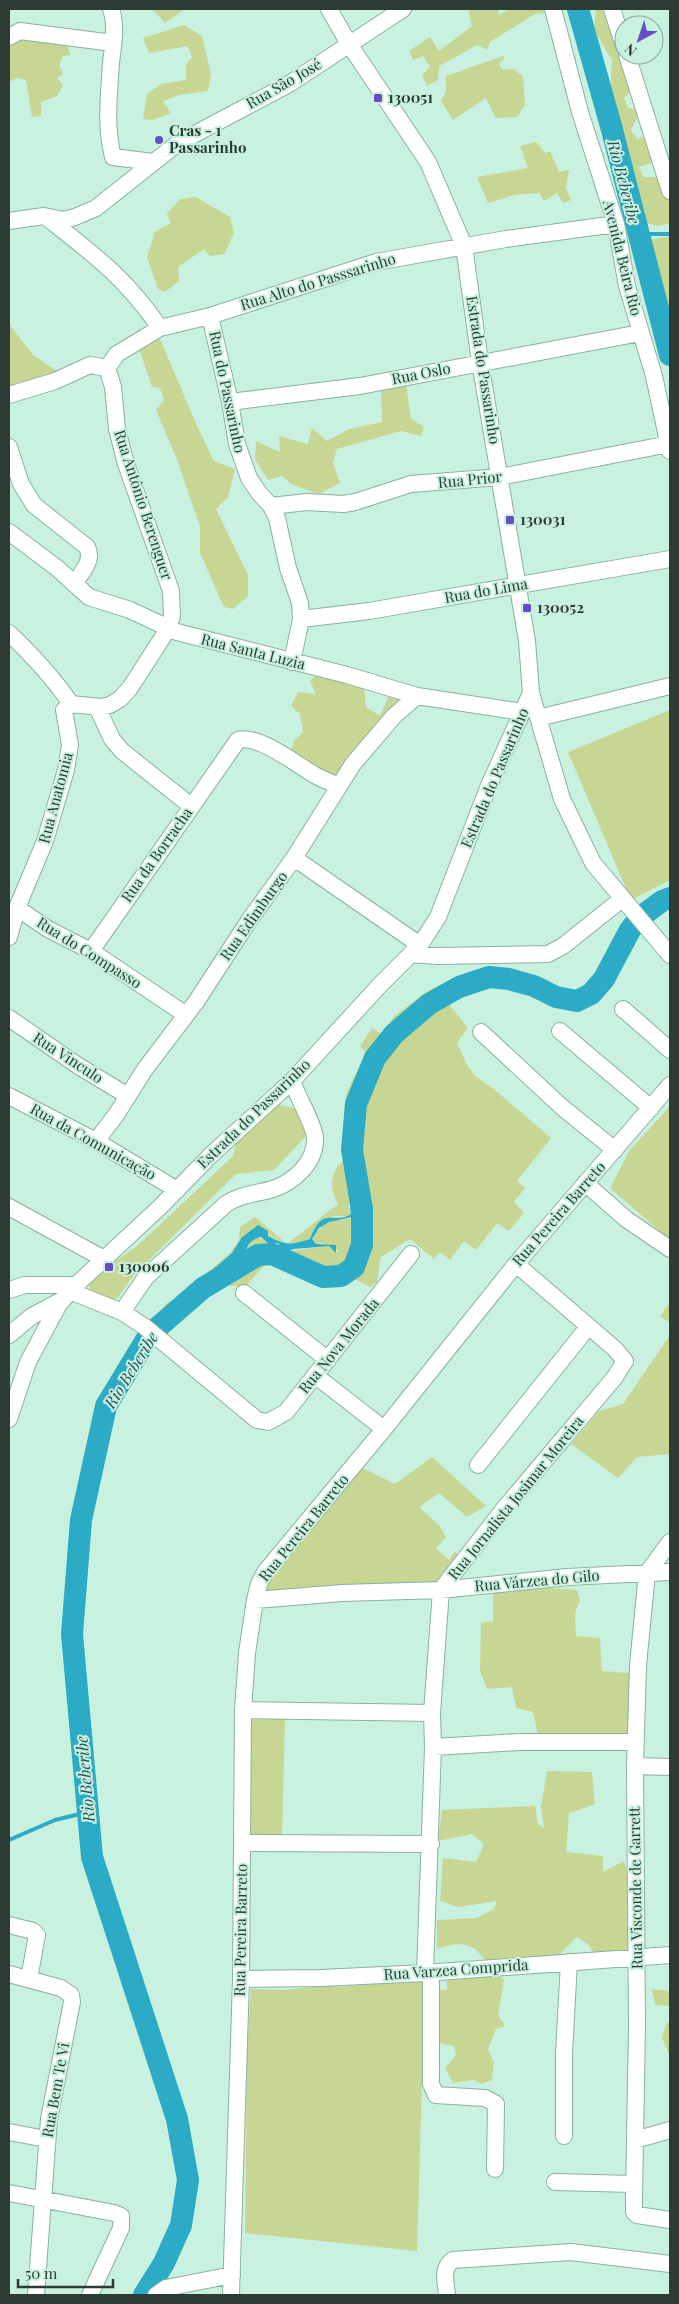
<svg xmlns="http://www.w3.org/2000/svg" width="679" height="2304" font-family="'Playfair Display',serif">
	<rect width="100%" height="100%" fill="#c8f1df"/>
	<path fill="#c7d793" d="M152,9H185L165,23Z
		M468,9H498L499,15L510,9H549L548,13L535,14L490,42L487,50L477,45L439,66L438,80L427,86L422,75L430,67L423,56L413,60L409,51L430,37L439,51L472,26Z
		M596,9H610L634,89L624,98L628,108L641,110L631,130L637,139L652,133L655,162L639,167L643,177H662L670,205V223L658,226L641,222L610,89L612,60L594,30Z
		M184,25L202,36L211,73L208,91L179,95L163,101L171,113L153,120L143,119L147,94L161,84L186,80V65L192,57L188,46L149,53L143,38Z
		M21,35L68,46L70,55L63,56L59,64L63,74L57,78L63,85L57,96L41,102V116L32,117L26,80L17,78L9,82V42Z
		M506,55L499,64L503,70L513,69L523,76L525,105L517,117L496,118L486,98L453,120L441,101L446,92V76Z
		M536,142L545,153L550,151L559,172L569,170L566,188L571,200L563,203L557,193L544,201L539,193L514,195L488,203L477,177L528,168L520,146Z
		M196,197L230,217L234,233L224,254L210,256L204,249L178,267L179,281L165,292L158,289L147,257L155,232L171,223L167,214L180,199Z
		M670,236V321L645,241Z
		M9,324L33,355L61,374L9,394Z
		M158,335C177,377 193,420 214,461L235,469L228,497L216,509L248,575V596L233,609L224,607L200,553V526L176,457L156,410L164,400L160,388L152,387L139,348Z
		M405,377L411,419L424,427L421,436L401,431L337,449L333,463L340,483L319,494L291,484L282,476L268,480L255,459L256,441L280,452L279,436L308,444L312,428L327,441L349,429L382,422L381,386Z
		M317,674L364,686L366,707L380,716L390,693L409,697L334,780L291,751L294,741L303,732L300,714L291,706L298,692L316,694L310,681Z
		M670,710V880L631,900L568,752Z
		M438,986L444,991L448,1003L468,1028L457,1043L467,1065L475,1076L495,1090L551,1138L517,1181L525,1188L514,1202L524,1213L509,1231L497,1223L476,1250L464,1241L450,1260L440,1252L434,1259L410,1239L381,1257L377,1282L370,1287L347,1275L339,1283L328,1274L313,1282L293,1269L270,1259L246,1286H224L195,1298L209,1277L215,1276L218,1281L235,1261V1257L244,1254C257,1226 259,1243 278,1243L280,1248L289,1251L329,1246L336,1253L338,1250L323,1243L316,1244L312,1239C323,1222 329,1220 349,1219L353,1213L352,1200L348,1205L351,1214L348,1216H334L314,1227L310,1239C278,1249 281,1239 254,1227C250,1232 245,1234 242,1237C238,1242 236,1249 231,1254C210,1276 185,1295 165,1315H159L167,1303L179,1298L230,1253L239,1240L240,1227L255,1217L287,1244L338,1204C328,1187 330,1169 348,1157C348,1140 343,1118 345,1102C347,1084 360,1070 365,1052L360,1046L372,1028L383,1035L394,1016L426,992Z
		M276,1104L298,1109L308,1134L274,1170L236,1174L133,1276L118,1297L113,1300L91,1293L89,1283L101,1271L136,1247L233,1156L237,1140Z
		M670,1106V1240L610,1188L630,1150Z
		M670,1302V1323L660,1316Z
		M668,1338L670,1340V1454L637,1457L618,1478L571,1444L599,1411L623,1404Z
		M432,1457L486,1506L467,1517L439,1493L419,1507L439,1525L446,1537L436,1548L449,1560L455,1551L463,1562L439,1585L265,1591L268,1577L359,1466L395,1484Z
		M493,1584L577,1590L580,1600L575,1613L576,1636L600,1638L602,1671L629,1673L630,1707L628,1737L538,1736L533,1712L516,1708L512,1687L487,1689L480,1671L481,1623L493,1621Z
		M285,1719L282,1837L249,1836L247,1720Z
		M547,1771L592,1772L595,1804L569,1813L566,1852L603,1856V1872L624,1861L629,1875L632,1957L593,1952L589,1945L577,1937L556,1958L487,1964C475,1941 459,1941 437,1949V1920L477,1918L494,1909L497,1901L458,1907L440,1901L443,1858L476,1862L484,1844L472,1834L438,1841L442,1810L535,1806L538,1824L544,1828L541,1807Z
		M489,1968L504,1980L498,2015L505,2026L496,2029L488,2049L494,2063L492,2080L482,2084L474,2080L453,2083L445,2068L456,2055L454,2046L434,2042V1989L447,1990V1978Z
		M425,1980L417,2251L245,2233L247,2048L251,1989L283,1990L340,1984L337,1987Z
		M652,1989L670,1991V2006L655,2005Z
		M667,2022L670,2024V2056L662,2038Z"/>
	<path fill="#2babc5" d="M349,1197L352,1199V1217L329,1222L319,1228L312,1239L316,1244L336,1245V1253L329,1246L294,1249L285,1252L278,1243H268L261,1237C250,1239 248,1245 244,1254L235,1257C235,1266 229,1279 220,1283L215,1276L209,1277L204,1289L164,1330L157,1325L162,1315L165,1314L172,1306L180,1303L194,1286L232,1253L242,1237L258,1225L268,1231V1236C288,1246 289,1245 310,1239C322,1205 334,1225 351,1214Z"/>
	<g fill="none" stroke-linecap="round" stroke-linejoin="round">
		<path stroke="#2babc5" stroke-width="4" d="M639,234H670
			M9,1840L55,1820L88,1812"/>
		<path stroke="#2babc5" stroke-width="22" d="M578,9L611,126L670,355
			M144,2295L164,2263L181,2225L188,2180L177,2119L92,1857L72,1634L81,1520L106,1406L149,1335L203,1288L258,1255L272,1254L323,1277L341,1276L354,1267L362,1245V1209L352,1150L356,1104L375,1058L394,1034L429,1004L459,987L489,977L509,979L534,986L556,997L577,1001L591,994L604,979L630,930L639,918L662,901L670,898"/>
		<g stroke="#89b1a0" stroke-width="18">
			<path id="minor" d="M111,9C117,26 113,45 111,63C109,95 105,126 113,157L153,162
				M553,9L580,112L616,224L627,286L654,376L670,451
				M612,9L624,46
				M9,37L20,31L113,43
				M627,55L670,191
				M46,217C93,254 126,278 160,328
				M9,221L44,216L63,220L75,217L96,208L178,143L289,84L403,9
				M210,316L230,402L237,444L249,478L259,493L271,506L277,518L288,568L300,603L301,619L292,662
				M9,395L55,381L90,365L107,368
				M230,402L360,386L640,333
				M9,447L21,484L34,505L87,547C94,561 81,573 74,584
				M271,506L307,502L343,504L355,502L411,484L500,477L669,444
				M9,532L57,568L89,597L130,610L177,632L347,675L417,696L523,712
				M301,619L369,611L670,559
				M9,633C32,655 53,677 71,704
				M531,693L562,799L593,863L670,955
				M97,707L112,739L122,751L191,806
				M538,718L670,686
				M294,858L420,945
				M17,908L48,929L91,951L186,1015
				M9,937L17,908L45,841L66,770L70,745L64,710L71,704L101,707L110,705L120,699L130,688L168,629L172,616L171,591L126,464L117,429L113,387L107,368L117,354L160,328L210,316L376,262L506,239L616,224
				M91,951L238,740C258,734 296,764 313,774C321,779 330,782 339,786
				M411,954L438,956L548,954L563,946L622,899
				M623,1009L670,1050
				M9,1018L77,1065L128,1096
				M560,1031L651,1108
				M481,1032L563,1108L615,1150
				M9,1096L96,1141L177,1190
				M96,1141L116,1115L145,1069L196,1002L248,922L294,858L353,764L394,716L417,696
				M585,1183L626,1219L670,1249
				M9,1207L104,1259
				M9,1290L25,1285H76
				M70,1291L122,1312L145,1327L257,1420L268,1422L286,1412L411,1254
				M244,1293L328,1360
				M122,1312L146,1277L226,1204C241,1194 256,1194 273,1189C294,1182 316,1162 315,1138C314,1124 297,1096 292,1081
				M9,1335L32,1316L62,1300
				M316,1376L384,1429
				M9,1419L28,1362L59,1304L76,1285L159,1208L212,1154L292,1081L379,986L420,945L438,917L490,783L531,693L527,641L480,362L464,246L428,162L349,44L329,9
				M478,1465L588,1327
				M670,1542L647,1573L638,1665L635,1766L637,2026L634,2197V2212L637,2215L670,2220
				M255,1600L342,1593L441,1590L567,1577L670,1572
				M243,1710L432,1713
				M433,1747L519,1742H636
				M635,1766L670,1767
				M243,1843L431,1844
				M9,1925L33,1931L37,1935L29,1979
				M425,1973L433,1747L432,1713L441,1590L503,1510L615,1377L625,1361L615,1349L516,1264
				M431,1973V2084L436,2095L485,2098L496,2104L495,2169
				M9,1974L61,1988L71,1995L72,2002L49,2119L36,2295
				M241,1979L321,1978L425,1973L670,1955
				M9,2132L46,2139
				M564,2136V2053L569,1962
				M635,2140L670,2130
				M555,2182L634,2184
				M9,2193L114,2213L121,2216V2228L90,2295
				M156,2295L166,2288L232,2275
				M231,2295L241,1979L243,1710L247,1653L255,1600L259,1584L265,1572L384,1429L516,1264L670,1085
				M447,2295C446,2283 441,2268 453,2260L571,2252L670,2264"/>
		</g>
		<use href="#minor" stroke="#fff" stroke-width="16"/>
	</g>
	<g fill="#664cc5" stroke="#c8f1df" stroke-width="2">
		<rect x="373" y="93" width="10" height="10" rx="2.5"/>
		<circle cx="159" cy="140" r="5"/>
		<rect x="505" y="515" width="10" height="10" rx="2.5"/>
		<rect x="522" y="603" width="10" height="10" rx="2.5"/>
		<rect x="104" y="1262" width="10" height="10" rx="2.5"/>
	</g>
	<g text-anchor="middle" stroke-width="4" stroke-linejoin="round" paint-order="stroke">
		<g font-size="15" fill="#2c3c35" stroke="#c8f1df">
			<text transform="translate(284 84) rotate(-30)" y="5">Rua São José</text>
			<text transform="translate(622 258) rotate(76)" y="5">Avenida Beira Rio</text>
			<text transform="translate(318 282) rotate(-17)" y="5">Rua Alto do Passsarinho</text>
			<text transform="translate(483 370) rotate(81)" y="5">Estrada do Passarinho</text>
			<text transform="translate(421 374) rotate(-11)" y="5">Rua Oslo</text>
			<text transform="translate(227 392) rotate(78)" y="5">Rua do Passarinho</text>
			<text transform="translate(470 480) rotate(-6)" y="5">Rua Prior</text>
			<text transform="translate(143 505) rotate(72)" y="5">Rua Antônio Berenguer</text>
			<text transform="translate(486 591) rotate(-10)" y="5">Rua do Lima</text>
			<text transform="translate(253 652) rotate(14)" y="5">Rua Santa Luzia</text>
			<text transform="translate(495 778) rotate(-67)" y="5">Estrada do Passarinho</text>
			<text transform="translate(56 798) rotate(-75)" y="5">Rua Anatomia</text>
			<text transform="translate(157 855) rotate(-55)" y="5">Rua da Borracha</text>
			<text transform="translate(254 916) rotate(-55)" y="5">Rua Edimburgo</text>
			<text transform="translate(89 953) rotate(32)" y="5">Rua do Compasso</text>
			<text transform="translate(68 1058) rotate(33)" y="5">Rua Vinculo</text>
			<text transform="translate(254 1114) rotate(-44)" y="5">Estrada do Passarinho</text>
			<text transform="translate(93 1142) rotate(29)" y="5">Rua da Comunicação</text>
			<text transform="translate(559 1214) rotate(-49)" y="5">Rua Pereira Barreto</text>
			<text transform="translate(339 1346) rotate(-51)" y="5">Rua Nova Morada</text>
			<text transform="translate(516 1498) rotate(-51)" y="5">Rua Jornalista Josimar Moreira</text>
			<text transform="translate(304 1528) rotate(-51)" y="5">Rua Pereira Barreto</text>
			<text transform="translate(537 1581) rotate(-5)" y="5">Rua Várzea do Gilo</text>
			<text transform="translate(636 1888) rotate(-91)" y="5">Rua Visconde de Garrett</text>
			<text transform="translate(241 1930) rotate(-89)" y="5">Rua Pereira Barreto</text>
			<text transform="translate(456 1970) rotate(-4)" y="5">Rua Varzea Comprida</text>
			<text transform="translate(56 2090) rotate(-80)" y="5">Rua Bem Te Vi</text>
		</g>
		<g font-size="15" font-weight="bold" fill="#2c3c35" stroke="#c8f1df" text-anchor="start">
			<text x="388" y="103">130051</text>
			<text x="169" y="136">Cras - 1<tspan x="169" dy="17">Passarinho</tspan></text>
			<text x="520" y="525">130031</text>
			<text x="537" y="613">130052</text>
			<text x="119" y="1272">130006</text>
		</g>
		<g font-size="16" font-style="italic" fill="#20525e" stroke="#c8f1df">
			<text transform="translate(624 182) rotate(75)" y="6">Rio Beberibe</text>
			<text transform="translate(131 1370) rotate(-58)" y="6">Rio Beberibe</text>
			<text transform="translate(85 1779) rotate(-95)" y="6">Rio Beberibe</text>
		</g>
	</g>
	<rect width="679" height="2304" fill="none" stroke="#2c3c35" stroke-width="20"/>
	<g transform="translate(639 40) rotate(220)"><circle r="24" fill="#c8f1df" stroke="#8aa99b"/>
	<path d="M0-4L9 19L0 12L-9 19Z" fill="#664cc5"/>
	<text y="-8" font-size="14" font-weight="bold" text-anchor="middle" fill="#2c3c35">N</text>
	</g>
	<path d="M18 2279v8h95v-8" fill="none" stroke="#2c3c35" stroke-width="2.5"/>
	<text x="25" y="2279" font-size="15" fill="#2c3c35" stroke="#c8f1df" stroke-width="4" paint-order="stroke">50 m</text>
</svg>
